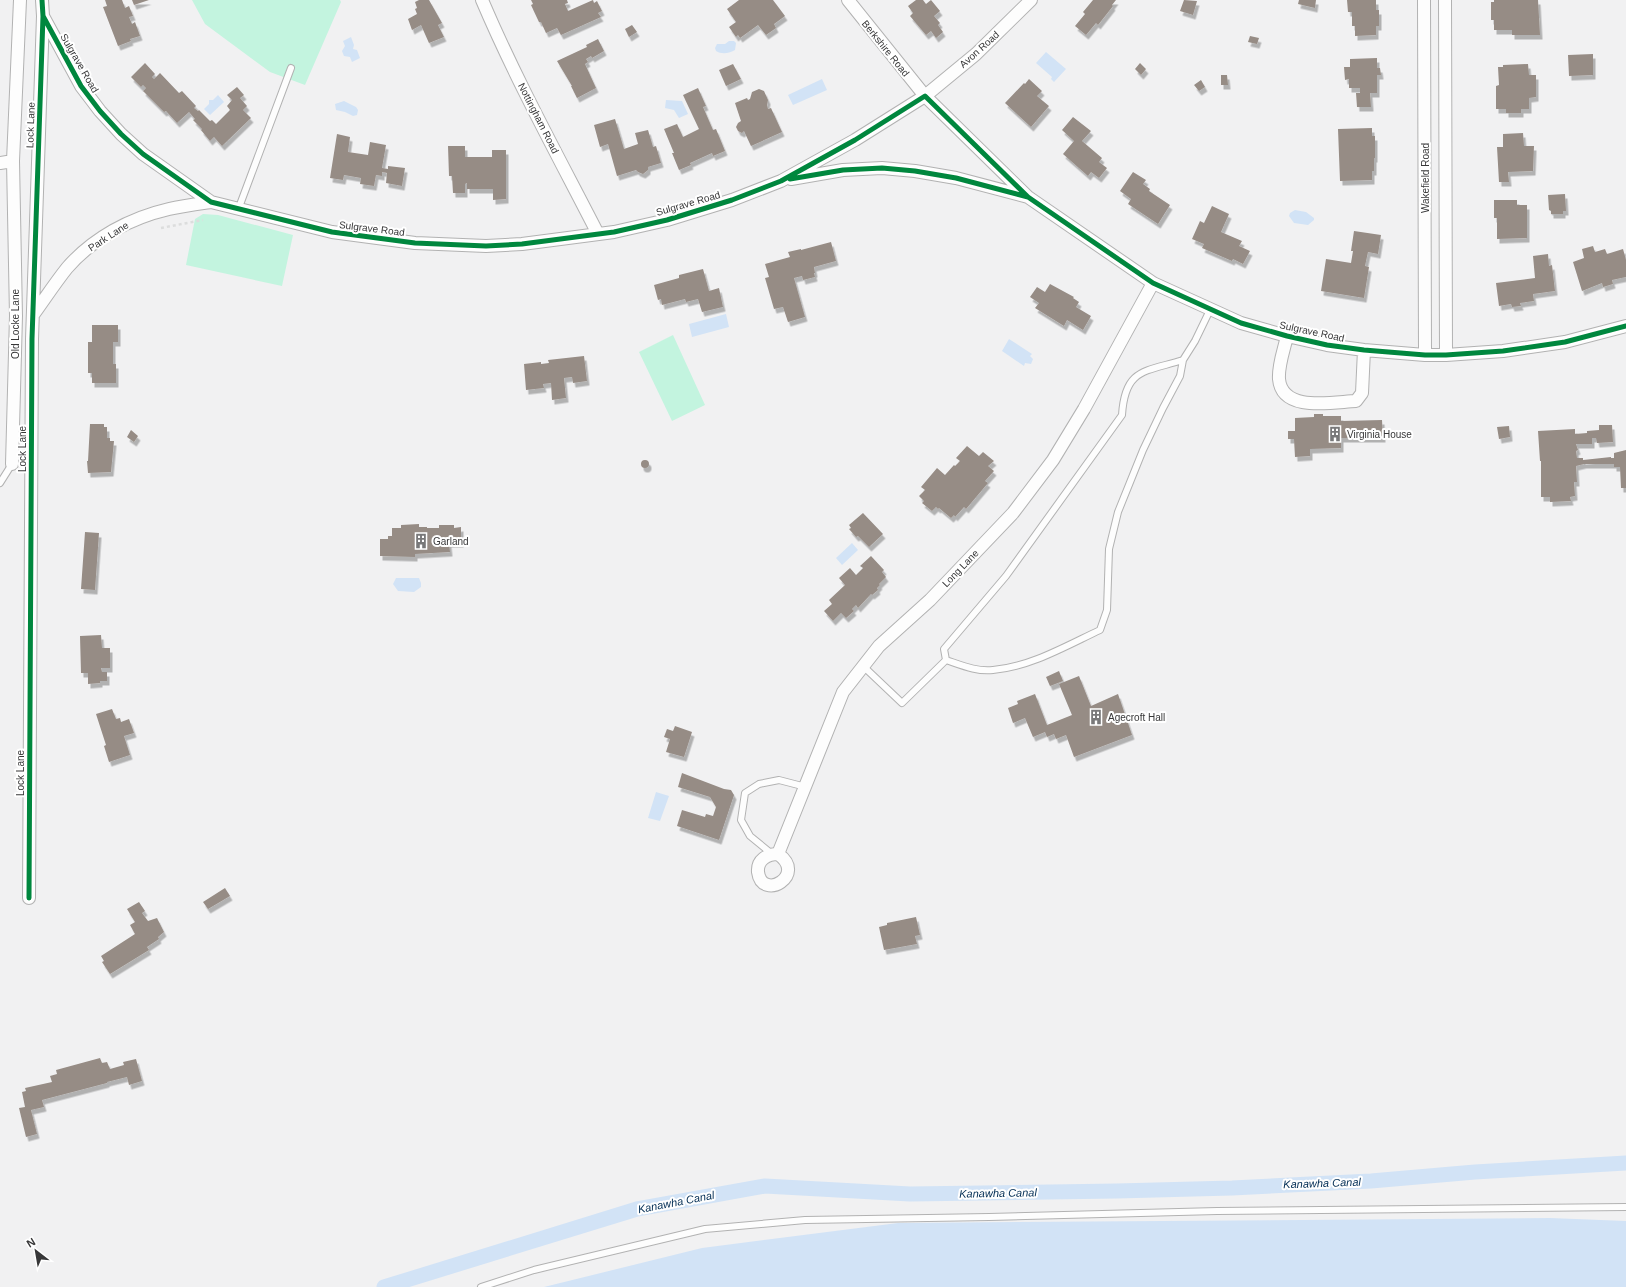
<svg xmlns="http://www.w3.org/2000/svg" width="1626" height="1287" font-family="Arial,sans-serif">
	<defs>
		<filter id="shadow"><feDropShadow dx="2.5" dy="4.5" stdDeviation="0" flood-color="#0004"/></filter>
	</defs>
	<rect width="100%" height="100%" fill="#f1f1f2"/>
	<path fill="#c3f4df" d="M192,0H340L341,2L305,85L270,72L205,24Z
		M203,214L218,215L293,235L282,286L186,265L195,219Z
		M673,335L705,405L672,421L639,352Z"/>
	<path fill="#d2e3f6" d="M351,37L354,45L353,49L357,50L360,58L352,62L350,57L344,56L342,51L345,46L343,41Z
		M729,41H734L736,43L735,50C730,53 722,55 716,51L715,48L717,44H725Z
		M1046,52L1066,69L1054,82L1051,79L1052,77L1036,63Z
		M822,79L827,90L793,105L788,95Z
		M218,95L224,102L210,115L204,109L209,104V100H213Z
		M666,100L682,101L688,114L679,118L674,110L665,108Z
		M344,101L356,107L358,110L357,115L353,116L345,112L336,110L335,104Z
		M1295,210L1306,212L1314,218V220L1308,225L1294,223L1289,216L1290,213Z
		M726,314L729,327L692,337L689,324Z
		M1009,339L1032,354L1030,356L1033,359L1031,364L1025,363L1024,366L1002,351Z
		M852,543L858,550L842,565L836,558Z
		M396,578H419L421,583V587L414,592L398,591L393,584Z
		M656,792L669,796L660,821L648,818Z
		M1550,1218L1626,1221V1287H544L702,1248L898,1223Z"/>
	<g fill="none" stroke-linecap="round" stroke-linejoin="round">
		<path stroke="#d2e3f6" stroke-width="15" d="M384,1287L637,1209L765,1186L910,1194L1117,1191L1232,1188L1371,1181L1475,1172L1626,1163"/>
	</g>
	<path fill="#968c85" filter="url(#shadow)" d="M105,0H122L125,8L129,6L133,16L129,17L132,24L135,22L140,36L130,39L131,41L118,46L103,7L107,6Z
		M132,0H149L134,5Z
		M419,0H429L442,23L438,25L444,37L429,43L421,25L412,30L408,19L417,14L415,9L417,8L415,2Z
		M531,0H567L568,3L565,4L568,11L593,0L594,3L597,1L602,11L598,13L601,17L561,35L557,28L546,33L541,22H539L531,5L533,4Z
		M739,0H773L785,16L774,24L776,28L766,35L758,25L740,38L738,35L736,37L729,27L736,22L727,9Z
		M916,0H923L926,4L931,0L940,11L934,16L940,23L938,25L943,32L936,38L931,31L926,35L910,16L913,13L908,6Z
		M1093,0H1116L1112,5L1113,6L1098,25L1096,23L1086,35L1075,26L1085,14L1083,12Z
		M1184,0L1197,1L1193,15L1180,11Z
		M1299,0H1316L1315,8L1298,4Z
		M1347,0H1376V10H1379V26H1376V35L1355,36V26H1352V12H1348Z
		M1494,0H1538L1540,35H1512V30H1494V20H1491V2H1494Z
		M632,25L637,32L629,37L625,29Z
		M1250,36L1259,38L1257,44L1248,42Z
		M598,39L604,51L592,58L591,56L586,59L588,62L585,64L596,88L577,98L571,86H572L557,61L587,47L586,45Z
		M1593,54V75L1569,76L1568,55Z
		M1377,58V68H1380L1381,75H1377V93H1370L1371,107H1357L1356,93H1360V88H1349V79L1345,80L1344,67H1350V59Z
		M145,63L155,74L152,77L154,79L160,73L179,93L182,91L196,106L194,108L198,111L199,110L210,121L212,120L216,124L230,110L227,106L232,100L227,95L237,87L244,95L240,98L247,106L243,110L251,118L222,146L214,137L210,141L201,130L202,129L193,120L195,119L189,112L177,123L166,111L164,112L143,91L146,88L143,85L141,87L131,77Z
		M1140,63L1146,69L1141,75L1135,69Z
		M733,64L741,79L726,86L719,70Z
		M1528,64L1529,75H1536V97L1529,98V109H1521V113H1506V109H1496V86L1499,85L1498,67H1503V65Z
		M1221,75H1227L1228,85H1221Z
		M1029,79L1042,91L1037,96L1049,106L1031,127L1005,103L1024,83L1025,84Z
		M1201,80L1205,87L1199,91L1194,85Z
		M698,88L706,106L703,107L713,130L716,129L725,151L713,156L712,153L690,163L691,165L679,170L672,153H674L664,129L677,124L683,137L699,129L683,95Z
		M759,89L764,91L768,100L767,105L768,109L771,108L782,132L751,146L744,131L742,133L738,131L736,127L738,123L741,121L735,103L747,98L748,100L750,99L752,92Z
		M1073,117L1091,131L1082,141L1102,158L1099,162L1107,168L1099,178L1091,172L1088,176L1063,154L1074,141L1062,130Z
		M615,119L624,149L638,144L635,133L648,130L653,147L656,146L661,163L648,167V170L643,174L638,172L636,170L617,176L608,144L600,147L594,125Z
		M1372,128V136H1375V158H1374V171H1372V180L1340,181L1338,129Z
		M1523,133L1524,146H1534L1533,171L1508,172L1509,182H1499L1497,147H1503V134Z
		M337,134L350,137L348,152L368,155L370,142L386,145L382,168L388,169V166L405,168L402,186L386,183L387,173L382,172V176L376,175L374,186L360,184L361,178L344,175L343,180L330,178Z
		M448,146H465V157H492V150H506V199L493,200V189H467V183L465,184V193H453L452,176H449Z
		M1133,172L1146,180L1143,184L1150,189L1149,191L1170,205L1158,224L1128,204L1131,199L1120,191Z
		M1565,194L1566,211H1563V214H1551V211L1549,210L1548,195Z
		M1494,200H1517V205H1527V238L1497,239V218H1494Z
		M1212,206L1229,214L1221,232L1242,241L1239,246L1250,251L1243,264L1233,259L1232,261L1202,248L1204,244L1192,239L1200,221L1204,223Z
		M1354,231L1381,235L1378,254L1368,252L1365,266L1369,267L1364,298L1321,291L1326,259L1351,263L1353,251H1351Z
		M831,242L836,261L814,267L815,273H814L815,277L803,280L802,276L794,278L805,317L788,322L783,307L774,309L765,278L769,277L765,264L790,257L788,252L801,249V250Z
		M1593,246L1595,252L1605,249L1607,254L1623,249L1626,260V277L1612,280L1613,284L1603,287L1602,283L1582,291L1573,262L1584,258L1582,249Z
		M1548,254L1549,266L1552,265L1555,291L1533,294L1534,301L1520,303L1521,306L1512,307L1511,304L1499,306L1496,283L1535,278L1533,256Z
		M703,269L709,291L719,288L723,307L702,312L698,299L686,302L685,299L662,305L661,299L658,300L654,285L679,278V275Z
		M1050,284L1074,297L1073,298L1079,302L1076,307L1091,316L1083,330L1067,320L1064,326L1035,308L1039,303L1030,297L1037,287L1045,292Z
		M92,325H118V342H113V364H116V383H92V373H88V342H92Z
		M584,356L587,381L573,383L572,377L564,378L566,398L552,400L551,383L543,384L544,388L526,390L524,364L541,362V364L549,363L548,360Z
		M1314,414H1323V416H1341V421L1382,420L1383,438H1341V448L1310,449V456L1295,457L1294,439H1288V431H1295V418L1314,417Z
		M90,424H104V427H107V438H110V441H114L111,472L88,473L87,461H88Z
		M1599,425H1612L1613,442L1597,443L1596,438H1592V444H1576L1578,450L1576,451L1577,458H1583V460L1611,457V458H1614V453L1626,450V488H1621L1620,467H1614V464H1584L1576,466L1577,482H1574L1575,496L1570,497L1571,501L1550,502V497H1541V461H1540L1538,431L1575,429V434L1587,433V431L1599,430Z
		M1509,426L1510,437L1499,439L1497,427Z
		M131,430L138,436L134,442L127,437Z
		M967,446L979,456L983,452L994,461L988,466L994,471L985,481L988,483L966,509L964,507L955,517L954,515L951,518L939,508L938,509L936,507L932,511L922,503L924,501L919,496L925,490L921,487L937,468L945,475L954,465L955,466L960,461L956,458Z
		M641 464a4 4 0 1 1 8 0a4 4 0 1 1-8 0Z
		M863,513L883,534L869,547L858,536L856,537L849,529L851,528L849,525Z
		M419,524V527H427V528H439V525H454V528L461,527V543H449L450,552L415,554V557L380,556V539H388V536H392V528H401V525Z
		M85,532L99,533L95,590L81,589Z
		M871,556L884,570L882,572L886,577L879,584L880,585L877,588L878,590L872,595L871,594L858,608L856,605L852,609L854,611L846,618L841,613L833,621L824,611L832,604L829,600L845,585L839,578L850,568L856,575L863,568L860,566Z
		M101,635L102,648H110V668H101L102,672H107V681H100V683L88,684V673H81L80,636Z
		M1059,671L1063,681L1050,686L1046,677Z
		M1079,676L1091,706L1118,694L1132,735L1074,757L1066,735L1056,739L1054,734L1047,737L1045,732L1033,737L1025,718L1013,723L1008,708L1018,704L1017,701L1035,694L1047,725L1072,715L1059,684Z
		M112,709L116,719L120,718L121,722L129,719L134,733L124,736L130,755L109,762L104,746L106,745L96,714Z
		M675,726L692,732L684,757L666,752L670,739L664,737L667,729L673,731Z
		M682,773L724,789L731,790L734,795L719,840L677,826L682,810L705,817L706,814L713,816L716,807L710,797L678,787Z
		M225,888L230,896L208,909L203,902Z
		M139,902L145,911L142,913L148,921L157,918L164,932L158,937L159,939L147,947L149,950L110,974L102,962L104,961L101,956L135,934L130,925L135,922L127,909Z
		M916,917L920,935L915,936L917,944L884,950L879,927L887,925V923Z
		M100,1058L102,1063L107,1062L110,1069L124,1065L123,1062L136,1059L142,1081L129,1085L127,1077L107,1082V1083L42,1100L44,1107L31,1110L37,1134L26,1137L19,1108L25,1107L22,1092L26,1091L25,1088L52,1082L50,1076L57,1074L56,1070Z"/>
	<g fill="none" stroke-linecap="round" stroke-linejoin="round">
		<g stroke="#b2b2b2" stroke-width="8">
			<path id="service" d="M238,210L291,68
				M0,483L12,464
				M946,660L944,649L1006,576L1122,415C1125,368 1145,372 1183,360
				M863,666L902,703L946,660C961,665 977,672 993,670C1030,667 1066,646 1100,630L1107,610L1109,549L1118,512L1143,450L1163,408L1180,376L1183,360L1195,341L1210,310
				M772,854L750,836L741,820L745,793L759,784L779,780L806,787
				M481,1287L534,1270L705,1229L805,1220L989,1217L1217,1211L1626,1207"/>
		</g>
		<g stroke="#b2b2b2" stroke-width="14">
			<path id="minor" d="M482,0C516,80 558,156 598,234
				M848,0L925,96L976,54L1031,0
				M1424,0L1425,355
				M1445,0L1446,355
				M43,16L81,86L100,111L121,134L143,154L211,202L332,232L415,243L486,246L522,244L614,232L667,220L732,200L781,181L855,140L925,96L1028,197
				M0,163L13,161
				M791,179L843,170L882,168L915,171L956,178L1028,197L1153,283L1241,323L1287,336L1327,345L1364,350L1425,355H1446L1503,351L1565,342L1626,326
				M33,315C44,300 55,283 67,268C93,238 130,218 169,209C182,206 197,204 211,202
				M1287,336C1284,350 1278,365 1279,379C1282,413 1333,402 1356,401L1362,393L1364,350
				M12,464L16,316L13,161L20,0
				M778,854C808,875 762,902 758,872C757,860 767,854 778,854L843,692L879,646L930,600L1013,513L1053,460L1084,409L1153,283
				M29,898L32,339L43,16L42,0"/>
		</g>
		<path stroke="#dcdddd" stroke-width="2.5" stroke-dasharray="3 3" stroke-linecap="butt" d="M161,228L203,220"/>
		<use href="#service" stroke="#fdfdfd" stroke-width="6"/>
		<use href="#minor" stroke="#fdfdfd" stroke-width="12"/>
		<g stroke="#fff" stroke-width="8">
			<path id="cycleway" d="M43,16L81,86L100,111L121,134L143,154L211,202L332,232L415,243L486,246L522,244L614,232L667,220L732,200L781,181L855,140L925,96L1028,197
				M790,179L843,170L882,168L915,171L956,178L1028,197L1153,283L1241,323L1287,336L1327,345L1364,350L1425,355H1446L1503,351L1565,342L1626,326
				M29,898L32,339L43,16L42,0"/>
		</g>
		<use href="#cycleway" stroke="#00873e" stroke-width="5"/>
	</g>
	<defs>
		<g id="building-bare" transform="scale(1.2)"><path d="M-4-6H4V6H1V3H-1V6H-4ZM-2.5-4.3h1.7v1.8h-1.7ZM.8-4.3h1.7v1.8H.8ZM-2.5-1h1.7V.8h-1.7ZM.8-1h1.7V.8H.8Z" fill="#787879" stroke="#fff" stroke-width="2.5" paint-order="stroke"/></g>
	</defs>
	<g fill-rule="evenodd">
		<use href="#building-bare" x="1335" y="434"/>
		<use href="#building-bare" x="421" y="541"/>
		<use href="#building-bare" x="1096" y="717"/>
	</g>
	<g text-anchor="middle" stroke-width="4" stroke-linejoin="round" paint-order="stroke">
		<g font-size="10" fill="#373738" stroke="#fff">
			<text transform="translate(886 48) rotate(51)" y="4">Berkshire Road</text>
			<text transform="translate(979 49) rotate(-42)" y="4">Avon Road</text>
			<text transform="translate(80 63) rotate(60)" y="4">Sulgrave Road</text>
			<text transform="translate(539 118) rotate(63)" y="4">Nottingham Road</text>
			<text transform="translate(30 125) rotate(-88)" y="4">Lock Lane</text>
			<text transform="translate(1425 178) rotate(-90)" y="4">Wakefield Road</text>
			<text transform="translate(688 203) rotate(-16)" y="4">Sulgrave Road</text>
			<text transform="translate(372 228) rotate(7)" y="4">Sulgrave Road</text>
			<text transform="translate(108 236) rotate(-33)" y="4">Park Lane</text>
			<text transform="translate(15 324) rotate(-90)" y="4">Old Locke Lane</text>
			<text transform="translate(1312 331) rotate(12)" y="4">Sulgrave Road</text>
			<text transform="translate(22 449) rotate(-90)" y="4">Lock Lane</text>
			<text transform="translate(960 568) rotate(-46)" y="4">Long Lane</text>
			<text transform="translate(20 773) rotate(-90)" y="4">Lock Lane</text>
		</g>
		<g font-size="10" fill="#373738" stroke="#fff" text-anchor="start">
			<text x="1347" y="438">Virginia House</text>
			<text x="433" y="545">Garland</text>
			<text x="1108" y="721">Agecroft Hall</text>
		</g>
		<g font-size="11" font-style="italic" fill="#002c53" stroke="#fff">
			<text transform="translate(1322 1183) rotate(-2)" y="4">Kanawha Canal</text>
			<text transform="translate(998 1193) rotate(-1)" y="4">Kanawha Canal</text>
			<text transform="translate(676 1202) rotate(-11)" y="4">Kanawha Canal</text>
		</g>
	</g>
	<g transform="translate(36 1251) rotate(329)" stroke="#ffffff" stroke-width="3" paint-order="stroke">
	<path d="M0-3L7 15L0 10L-7 15Z" fill="#373738"/>
	<text y="-6" font-size="11" font-weight="bold" text-anchor="middle" fill="#373738">N</text>
	</g>
</svg>
